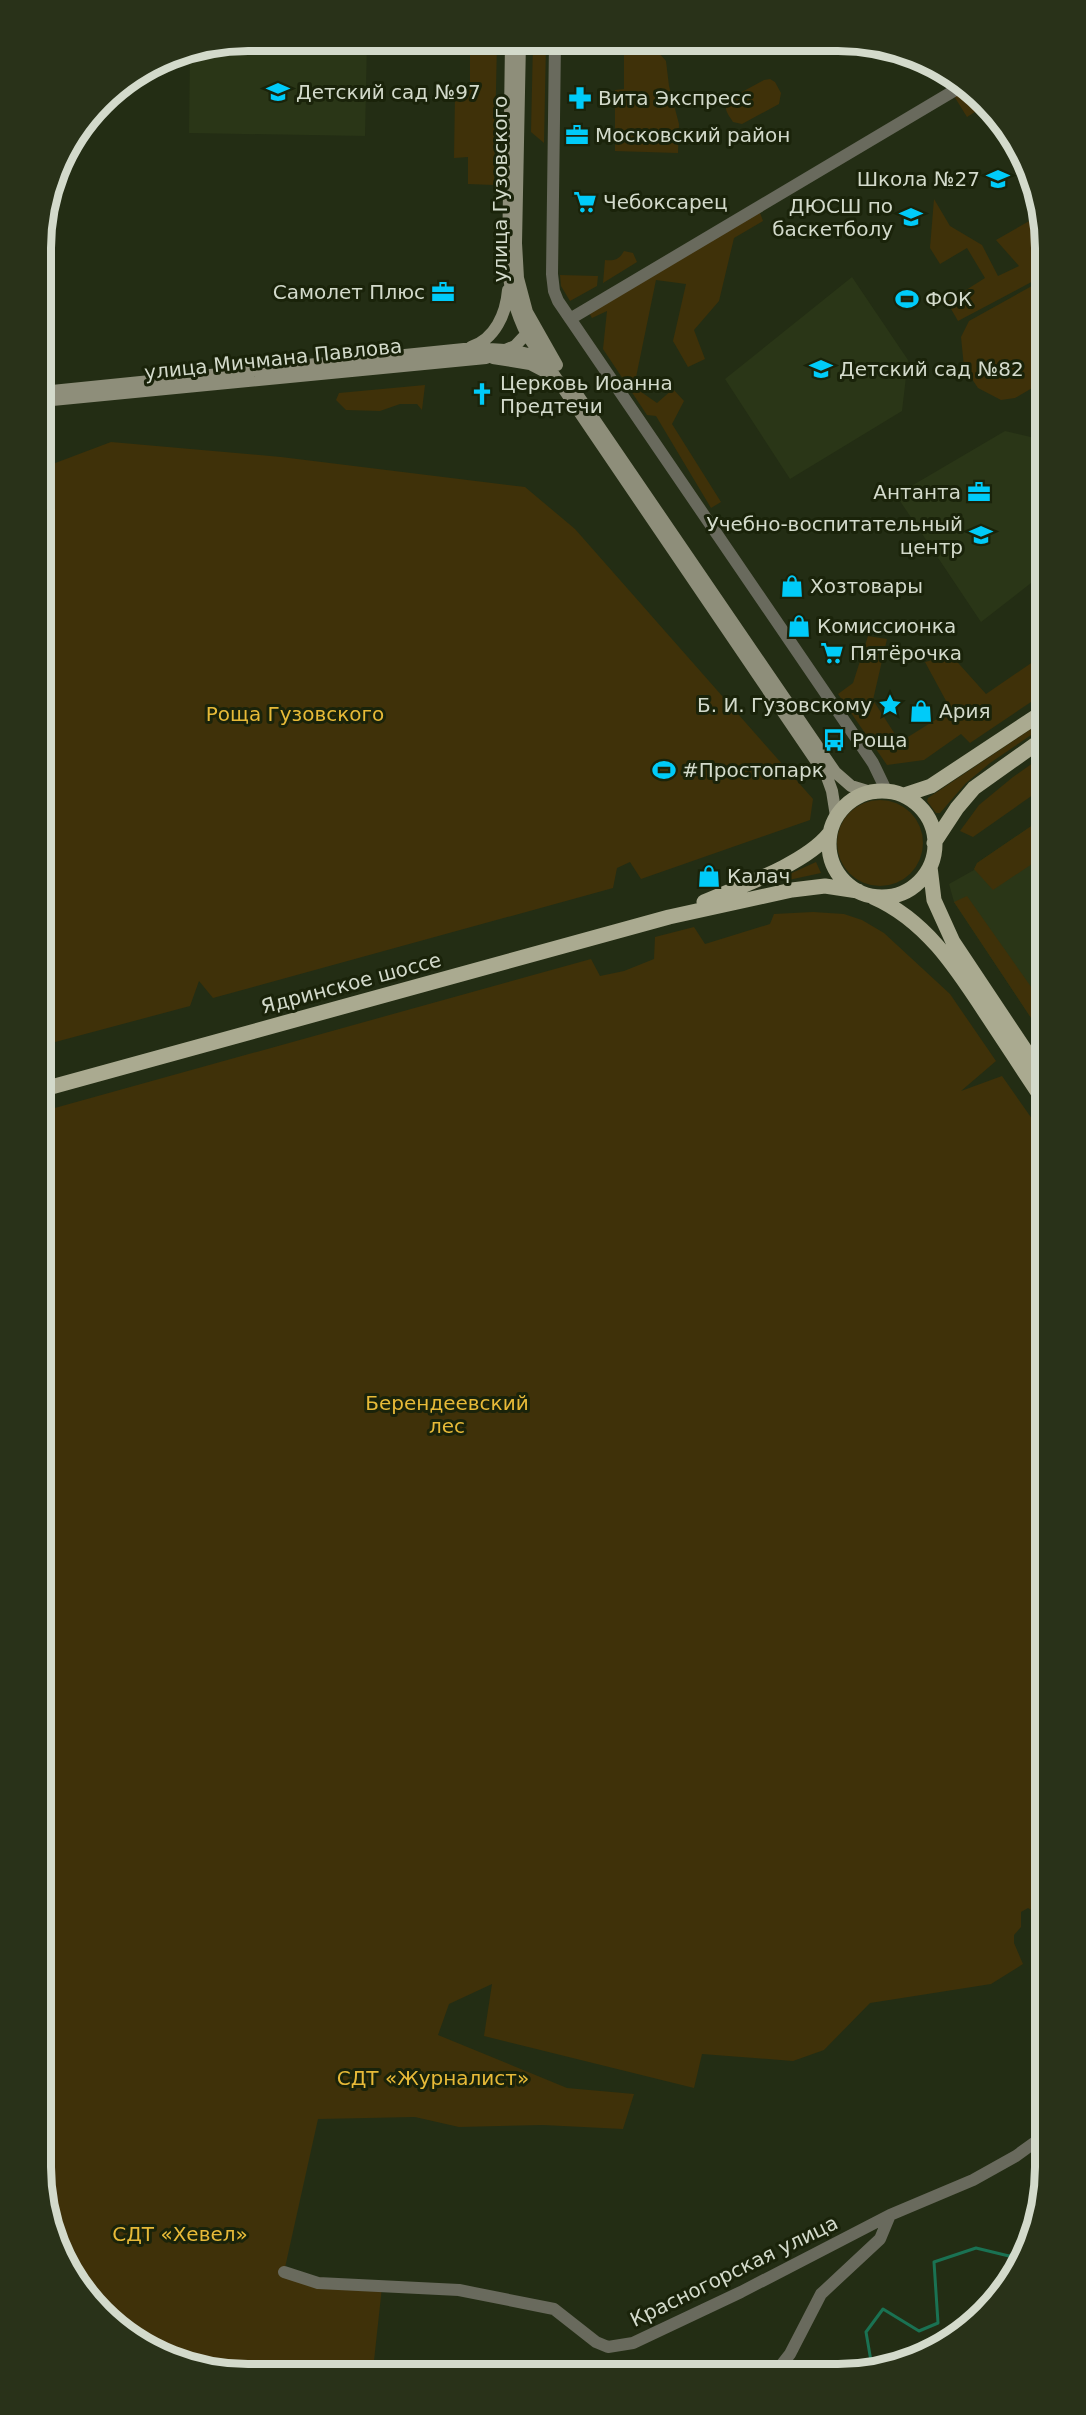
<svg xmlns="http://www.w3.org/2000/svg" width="1086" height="2415" font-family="'DejaVu Sans',sans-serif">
	<rect width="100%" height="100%" fill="#232d14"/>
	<path fill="#2a3617" d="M248,41H367L365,136L189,133L190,52Z
		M852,277L908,360L902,411L790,479L725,379Z
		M1005,431L1039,439L1040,576L981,622L896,495Z
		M1040,820L1041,1033L954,902L949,884L974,870L977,863Z"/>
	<path fill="#3f3109" d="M461,42H497L494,185L468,184V157L454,158L455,95L470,83V54Z
		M533,42H546L544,143L531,132Z
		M624,43H650L666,61L669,86L679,124L678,153L615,151V90L624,89Z
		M770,79L775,82L781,93L779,104L742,124L733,122C728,114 722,108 729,99L764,80Z
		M967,88L975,92L986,105L967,117L954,96Z
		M934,199L950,226L982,245L998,276L1019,266L996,240L1038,216L1039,278L958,321L947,302L985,278L967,248L940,264L930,248Z
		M759,210L763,221L734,238L719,301L694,330L705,359L688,367L673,341L686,284L656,280L634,387L657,403L673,389L684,401L672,424L721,502L711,508L656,416L647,415L603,349L607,311L592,318L588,311Z
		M624,251L633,253L637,262L603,283L605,260C614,261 619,260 624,251Z
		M560,275L598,276L597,286L570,301L561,286Z
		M1039,282V384L1015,398L1001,400L978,388L964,367L961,337L969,321Z
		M425,385L422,410L417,404H400L380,411L346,410L336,400L339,393Z
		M111,442L281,457L525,487L575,529L813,799L810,820L641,879L630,862L617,868L613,888L213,998L199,981L190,1006L44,1045L42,468Z
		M868,636L887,639L873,700L900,742L951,710L925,662L951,655L986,694L1040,657V696L970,743L961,734L924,760L887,765L838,694L853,683Z
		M1040,723V729L990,763L966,783L940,813H936L927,801L928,798Z
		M1040,758V790L973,837L960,831L979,805L1013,777Z
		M837 843a43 43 0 1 1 86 0a43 43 0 1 1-86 0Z
		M1040,820L1041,858L993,890L974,869L977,863Z
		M816,862L821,873L784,881L783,877Z
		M967,896L1041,1001V1033L954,902Z
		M813,912L844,914L862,920L884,933L950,994L996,1061L961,1091L1002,1076L1042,1133L1044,1915L1041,1916L1028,1908L1021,1912V1927L1014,1935V1943L1023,1964L991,1984L870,2003L824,2050L793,2061L702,2054L694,2088L484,2036L492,1984L449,2004L438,2035L567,2088L634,2094L623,2129L543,2125L459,2127L415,2117L318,2119L284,2272L382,2287L373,2370L208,2371L111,2323L75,2282L48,2221L44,1111L591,959L600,976L624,971L654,959L655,937L694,927L705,944L770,924L774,914Z"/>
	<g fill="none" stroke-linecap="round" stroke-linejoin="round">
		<path stroke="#1a7253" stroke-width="3" d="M872,2367L866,2332L883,2309L919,2331L938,2323L934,2262L976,2248L1009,2256L1031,2243"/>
		<path stroke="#696a5d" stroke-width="12" d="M555,42L552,274L554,291L558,301L873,763L887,792
			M570,319L962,86
			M284,2272L318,2283L459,2290L554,2309L596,2342L608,2347L633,2343L741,2292L890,2215L973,2180L1016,2156L1045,2135
			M779,2368L790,2354L821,2294L880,2239L890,2215"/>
		<path stroke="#8e8e7a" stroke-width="12" d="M511,42L508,264C509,290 515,311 527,335L827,777L832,791L836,816
			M520,42L516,243L518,278L527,312L557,365
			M471,347C495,339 506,314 508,290
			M493,358L530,364L553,376
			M570,384L835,772L851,786L874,793
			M42,392L464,349C491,349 519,348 544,360
			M42,401L486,358L515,346L531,329"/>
		<path stroke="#aaaa90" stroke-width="15" d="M829 844a53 53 0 1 1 106 0a53 53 0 1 1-106 0Z
			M904,795L931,786L1040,714
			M934,843L957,808L974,788L1040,741
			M930,867L934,900L953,942L1041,1074
			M873,897C926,920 957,969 987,1015C1005,1042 1023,1070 1041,1097
			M704,902C741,886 805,864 829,834
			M44,1089L669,917L792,890L825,886L858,891"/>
	</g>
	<defs>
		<g id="school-bare" transform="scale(1.8)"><path d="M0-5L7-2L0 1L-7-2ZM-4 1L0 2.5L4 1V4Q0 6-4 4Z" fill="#00cbf9" stroke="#1a230a" stroke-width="2.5" paint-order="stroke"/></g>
		<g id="pharmacy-bare" transform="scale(1.8)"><path d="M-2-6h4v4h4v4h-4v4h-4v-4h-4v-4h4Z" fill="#00cbf9" stroke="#1a230a" stroke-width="2.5" paint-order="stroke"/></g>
		<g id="office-bare" transform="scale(1.8)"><path d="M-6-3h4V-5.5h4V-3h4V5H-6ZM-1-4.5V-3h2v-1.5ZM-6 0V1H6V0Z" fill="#00cbf9" stroke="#1a230a" stroke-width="2.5" paint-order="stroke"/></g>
		<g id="supermarket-bare" transform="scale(1.8)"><path d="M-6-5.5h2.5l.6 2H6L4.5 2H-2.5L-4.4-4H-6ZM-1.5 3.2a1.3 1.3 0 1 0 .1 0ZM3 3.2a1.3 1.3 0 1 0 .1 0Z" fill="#00cbf9" stroke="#1a230a" stroke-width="2.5" paint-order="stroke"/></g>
		<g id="stadium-bare" transform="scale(1.8)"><path d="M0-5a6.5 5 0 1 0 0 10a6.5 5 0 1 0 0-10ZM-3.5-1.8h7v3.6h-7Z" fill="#00cbf9" stroke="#1a230a" stroke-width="2.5" paint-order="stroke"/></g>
		<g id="church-bare" transform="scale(1.8)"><path d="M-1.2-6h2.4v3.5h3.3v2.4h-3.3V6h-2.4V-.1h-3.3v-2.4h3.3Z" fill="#00cbf9" stroke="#1a230a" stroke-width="2.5" paint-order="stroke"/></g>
		<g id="shop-bare" transform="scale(1.8)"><path d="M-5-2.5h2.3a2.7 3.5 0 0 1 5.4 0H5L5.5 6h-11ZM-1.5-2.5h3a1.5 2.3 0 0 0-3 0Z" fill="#00cbf9" stroke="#1a230a" stroke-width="2.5" paint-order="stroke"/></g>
		<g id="sight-bare" transform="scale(1.8)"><path d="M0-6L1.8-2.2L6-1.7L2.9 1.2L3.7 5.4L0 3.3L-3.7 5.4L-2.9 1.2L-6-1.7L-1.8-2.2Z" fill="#00cbf9" stroke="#1a230a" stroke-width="2.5" paint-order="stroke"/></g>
		<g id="bus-bare" transform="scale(1.8)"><path d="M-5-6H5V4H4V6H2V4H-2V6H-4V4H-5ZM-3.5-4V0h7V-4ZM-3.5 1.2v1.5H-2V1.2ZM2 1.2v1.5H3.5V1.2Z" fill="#00cbf9" stroke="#1a230a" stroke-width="2.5" paint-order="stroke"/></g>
	</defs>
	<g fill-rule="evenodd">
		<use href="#school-bare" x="278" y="92"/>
		<use href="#pharmacy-bare" x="580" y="98"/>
		<use href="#office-bare" x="577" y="135"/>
		<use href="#school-bare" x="998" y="179"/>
		<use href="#supermarket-bare" x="585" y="202"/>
		<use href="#school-bare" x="911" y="217"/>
		<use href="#office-bare" x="443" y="292"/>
		<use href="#stadium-bare" x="907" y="299"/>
		<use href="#school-bare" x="821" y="369"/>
		<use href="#church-bare" x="482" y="394"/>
		<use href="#office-bare" x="979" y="492"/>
		<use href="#school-bare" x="981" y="535"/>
		<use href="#shop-bare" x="792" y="586"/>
		<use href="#shop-bare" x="799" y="626"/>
		<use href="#supermarket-bare" x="832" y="653"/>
		<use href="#sight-bare" x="890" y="705"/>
		<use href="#shop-bare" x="921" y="711"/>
		<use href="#bus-bare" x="834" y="740"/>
		<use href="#stadium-bare" x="664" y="770"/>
		<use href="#shop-bare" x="709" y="876"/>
	</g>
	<g text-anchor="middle" stroke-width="6" stroke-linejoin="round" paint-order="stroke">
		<g font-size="20" fill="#d3dacb" stroke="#1a230a" text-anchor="start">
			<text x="296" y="99">Детский сад №97</text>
			<text x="598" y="105">Вита Экспресс</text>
			<text x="595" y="142">Московский район</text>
			<text x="980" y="186" text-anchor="end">Школа №27</text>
			<text x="603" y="209">Чебоксарец</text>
			<text x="893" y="213" text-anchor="end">ДЮСШ по<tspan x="893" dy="23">баскетболу</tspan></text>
			<text x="425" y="299" text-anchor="end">Самолет Плюс</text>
			<text x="925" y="306">ФОК</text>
			<text x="839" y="376">Детский сад №82</text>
			<text x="500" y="390">Церковь Иоанна<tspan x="500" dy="23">Предтечи</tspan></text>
			<text x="961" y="499" text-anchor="end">Антанта</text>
			<text x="963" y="531" text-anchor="end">Учебно-воспитательный<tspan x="963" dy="23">центр</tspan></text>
			<text x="810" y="593">Хозтовары</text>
			<text x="817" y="633">Комиссионка</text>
			<text x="850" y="660">Пятёрочка</text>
			<text x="872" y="712" text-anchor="end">Б. И. Гузовскому</text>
			<text x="939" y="718">Ария</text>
			<text x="852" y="747">Роща</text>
			<text x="682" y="777">#Простопарк</text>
			<text x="727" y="883">Калач</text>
		</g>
		<g font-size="20" fill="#d3dacb" stroke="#1a230a">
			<text transform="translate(500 189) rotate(-90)" y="7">улица Гузовского</text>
			<text transform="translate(273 359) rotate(-6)" y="7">улица Мичмана Павлова</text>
			<text transform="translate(351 983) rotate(-15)" y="7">Ядринское шоссе</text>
			<text transform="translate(734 2271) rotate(-26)" y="7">Красногорская улица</text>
		</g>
		<g font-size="20" fill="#e7ba38" stroke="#1a230a">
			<text x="295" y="721">Роща Гузовского</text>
			<text x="447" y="1410">Берендеевский<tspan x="447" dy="23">лес</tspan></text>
			<text x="433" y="2085">СДТ «Журналист»</text>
			<text x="180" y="2241">СДТ «Хевел»</text>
		</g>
	</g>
	<path d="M0 0H1086V2415H0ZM248 51H838A197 197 0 0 1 1035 248V2167A197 197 0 0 1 838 2364H248A197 197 0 0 1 51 2167V248A197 197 0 0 1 248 51Z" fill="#293219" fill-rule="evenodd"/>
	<path fill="none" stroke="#d3dacb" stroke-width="8" d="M248 51H838A197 197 0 0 1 1035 248V2167A197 197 0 0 1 838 2364H248A197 197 0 0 1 51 2167V248A197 197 0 0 1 248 51Z"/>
</svg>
